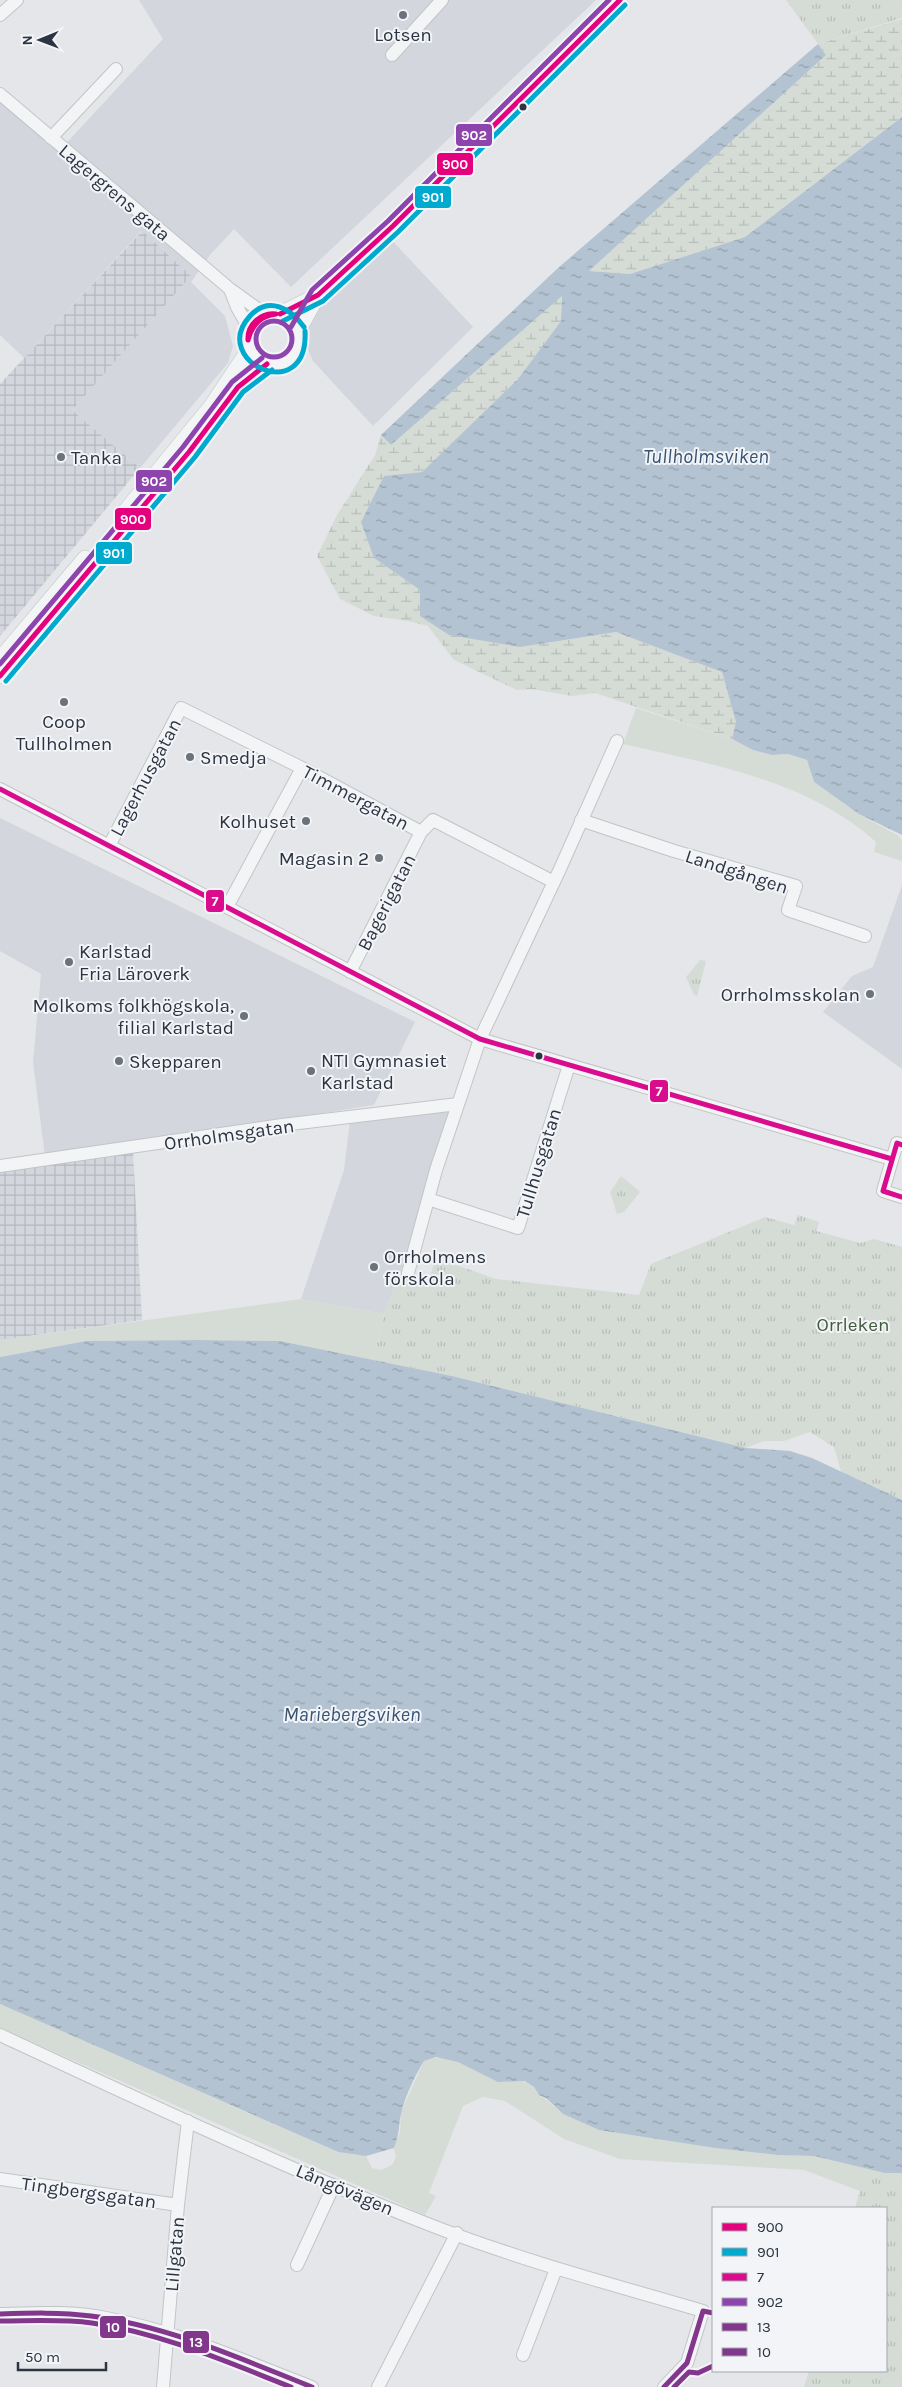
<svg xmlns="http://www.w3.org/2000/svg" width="902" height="2387" font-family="Karla,sans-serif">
	<defs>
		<pattern id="industrial-grid" width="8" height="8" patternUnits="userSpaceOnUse" patternTransform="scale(1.25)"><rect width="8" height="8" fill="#d3d6dc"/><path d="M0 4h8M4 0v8" fill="none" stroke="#b5b8be"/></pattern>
		<pattern id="wetland-marsh" width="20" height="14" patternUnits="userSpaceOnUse" patternTransform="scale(1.25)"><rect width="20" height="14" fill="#d5dcd5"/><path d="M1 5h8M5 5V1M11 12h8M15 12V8" fill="none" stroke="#b7bdb8"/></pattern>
		<pattern id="park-tufts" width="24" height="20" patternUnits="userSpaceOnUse" patternTransform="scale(1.25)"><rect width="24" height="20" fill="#d5dcd5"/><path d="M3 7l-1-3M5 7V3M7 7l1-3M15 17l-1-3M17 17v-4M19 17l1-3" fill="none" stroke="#b7bdb8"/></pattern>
		<pattern id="water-ripples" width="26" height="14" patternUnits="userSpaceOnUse" patternTransform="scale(1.25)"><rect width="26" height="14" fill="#b4c3d1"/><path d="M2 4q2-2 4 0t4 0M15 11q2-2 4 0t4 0" fill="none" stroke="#939fab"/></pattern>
	</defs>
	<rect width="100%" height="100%" fill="#e4e6e9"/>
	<path fill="#d3d6dc" d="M139,0H596L291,287L234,229L210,255L191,282L225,316L233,346L228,363L140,468L72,410L191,276L141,231L24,358L0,335V100L59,151L163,39Z
		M388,236L473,327L373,426L313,361L306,345L308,324L322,297Z
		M0,818L415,1022L374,1105L45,1157L33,1062L41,974L0,951Z
		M902,885V1069L823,1012L852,976L873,967Z
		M454,1107L399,1276L384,1314L301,1299L344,1170L350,1120Z"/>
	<path fill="url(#industrial-grid)" d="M142,231L191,276L72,410L140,468L0,636V384Z
		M133,1153L142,1320L0,1340V1162L45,1157Z"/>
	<path fill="#d5dcd5" d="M636,708L732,739L753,750L772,755L788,754L807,760L814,782L859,814L899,836L902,841V861L874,852L876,842C807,780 711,764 623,744Z
		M301,1299L384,1314L373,1360L280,1341L197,1340L86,1341L0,1357V1340Z
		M0,2004L337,2152L366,2156L372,2168L381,2170L392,2165L396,2157L394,2148L400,2132L401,2112L424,2061C446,2049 485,2074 506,2081C512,2083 521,2080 526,2082C530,2084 535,2087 537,2092L563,2114L599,2130L715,2148L778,2155L814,2156L885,2173H902L860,2191L804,2170L620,2159L564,2139L505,2101L483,2097L463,2106L429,2193L436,2196L425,2215L0,2028Z"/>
	<path fill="url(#wetland-marsh)" d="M902,19V117L745,237L630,274L589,271L826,55L818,44Z
		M562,296L561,321L518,379L422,472L384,476L374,558L420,590L520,647L616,632L722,672L736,722L732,739L595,693L572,696L532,689L517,690L454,660L428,626L408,621L374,616L340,599L317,556L337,515L375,455L381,435L391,445Z"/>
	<path fill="url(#park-tufts)" d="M786,0H902V18L818,44Z
		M700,960L706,961L697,996L694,995L686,977Z
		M621,1176L640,1192L624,1212L617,1214L610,1192Z
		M798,1215L819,1222L816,1231L860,1243L874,1239L902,1247V1500L841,1472L834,1447L810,1432L784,1441H764L746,1448L452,1376L373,1360L384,1314L399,1276L427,1285L436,1258L496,1279L639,1295L651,1264L765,1217L794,1225Z
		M866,2169L902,2173V2387H804L809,2371H886V2208H855Z"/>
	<path fill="url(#water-ripples)" d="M818,44L826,55L589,271L630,274L745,237L902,117V835L859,814L814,782L807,760L788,754L772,755L753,750L732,739L736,722L722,672L616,632L520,647L449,635L420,616V590L374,558L361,522L384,476L422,472L518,379L561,321L562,296L391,445L381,435L558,268Z
		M197,1340L280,1341L452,1376L746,1448L790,1451L812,1458L902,1500V2173H885L814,2156L778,2155L715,2148L599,2130L563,2114L546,2098L539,2095L534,2087L525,2081L498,2082L458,2062L436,2057L424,2061C415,2076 405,2096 401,2114C398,2128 400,2133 394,2148L366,2156L338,2152L0,2004V1357L86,1341Z"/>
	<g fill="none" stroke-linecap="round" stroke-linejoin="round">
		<g stroke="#c2c4c7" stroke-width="14">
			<path id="minor" d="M0,15L17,0
				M392,55L442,0
				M0,94L230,289L266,315
				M51,138L116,69
				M230,289L237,307L250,330
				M0,789L480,1039L892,1159
				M581,820L674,851L796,886L788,910L865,936
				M109,846L181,708L302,768L421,832
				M227,907L302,768
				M350,972L421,832L433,820L554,882
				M902,1145L897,1143L883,1191L902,1197
				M0,1166L282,1125L458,1104
				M428,1199L518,1228L569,1065
				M408,1273L436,1170L480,1039L560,869L617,741
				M0,2035C144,2102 289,2170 438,2228C524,2261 614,2285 703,2311L687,2363L664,2387
				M0,2179L178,2205
				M297,2265L334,2185
				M0,2314C36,2313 71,2311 106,2318C177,2331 244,2361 312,2387
				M523,2355L556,2269
				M163,2387L178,2205L188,2121
				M378,2387L457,2233"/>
		</g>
		<g stroke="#c2c4c7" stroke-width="16">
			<path id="tertiary" d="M249 339a25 25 0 1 1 50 0a25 25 0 1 1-50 0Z
				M280,314L318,295
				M298,331L318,295L393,226L620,0
				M126,510L212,405L250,348
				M0,659L85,558
				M0,676L189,452L238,387L267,364"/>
		</g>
		<use href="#minor" stroke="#f3f4f5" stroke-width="12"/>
		<use href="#tertiary" stroke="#f3f4f5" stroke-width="15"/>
		<g stroke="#f2f4f7" stroke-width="9">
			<path id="bus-1" d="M280,314L318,295L393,226L620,0
				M248,340C247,325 261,312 276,314
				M248,340C252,325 260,316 276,314
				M0,676L189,452L238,387L267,364"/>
		</g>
		<g stroke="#f2f4f7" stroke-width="9">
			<path id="bus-2" d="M283,321L323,301L398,232L625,5
				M304,327C291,309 269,295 250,316C208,362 309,407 305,331
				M6,681L195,457L243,392L272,370"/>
		</g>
		<g stroke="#f2f4f7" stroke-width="9">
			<path id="bus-3" d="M0,789L480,1039L892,1159
				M902,1145L897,1143L883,1191L902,1197"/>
		</g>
		<g stroke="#f2f4f7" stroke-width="9">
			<path id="bus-4" d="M256 339a18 18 0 1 1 36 0a18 18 0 1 1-36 0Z
				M291,327L312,290L388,221L609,0
				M0,664L183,447L232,382L262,358"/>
		</g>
		<g stroke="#f2f4f7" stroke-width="9">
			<path id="bus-5" d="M0,2314C30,2313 61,2312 91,2316C168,2326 241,2359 312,2387
				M664,2387L687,2363L703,2311L713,2313"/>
		</g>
		<g stroke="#f2f4f7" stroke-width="9">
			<path id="bus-6" d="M0,2321C31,2321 61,2319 92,2323C161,2333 227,2362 291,2387
				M674,2387L689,2372L698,2373L713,2366"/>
		</g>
		<use href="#bus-1" stroke="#e5007d" stroke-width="5"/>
		<use href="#bus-2" stroke="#00a9ce" stroke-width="5"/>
		<use href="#bus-3" stroke="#d80c8c" stroke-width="5"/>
		<use href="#bus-4" stroke="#8e44ad" stroke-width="5"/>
		<use href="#bus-5" stroke="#82378c" stroke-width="5"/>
		<use href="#bus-6" stroke="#82378c" stroke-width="5"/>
	</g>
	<g fill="#6c727c" stroke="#f2f4f7" stroke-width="2">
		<circle cx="403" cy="15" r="5"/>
		<circle cx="61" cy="457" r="5"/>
		<circle cx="64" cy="702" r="5"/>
		<circle cx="190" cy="757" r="5"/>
		<circle cx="306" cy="821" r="5"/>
		<circle cx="379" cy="858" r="5"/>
		<circle cx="69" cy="962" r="5"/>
		<circle cx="870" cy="994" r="5"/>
		<circle cx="244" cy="1016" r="5"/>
		<circle cx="119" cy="1061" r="5"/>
		<circle cx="311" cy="1071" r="5"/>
		<circle cx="374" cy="1267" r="5"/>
	</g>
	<g fill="#2c3441" stroke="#f2f4f7" stroke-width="2">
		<circle cx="523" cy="107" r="4.5"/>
		<circle cx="539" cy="1056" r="4.5"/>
	</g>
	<g text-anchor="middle" stroke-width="4" stroke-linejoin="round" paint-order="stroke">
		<g font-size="19" fill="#2c3441" stroke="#f2f4f7" text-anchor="start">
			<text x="403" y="41" text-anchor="middle">Lotsen</text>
			<text x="71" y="464">Tanka</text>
			<text x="64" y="728" text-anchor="middle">Coop<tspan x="64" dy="22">Tullholmen</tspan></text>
			<text x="200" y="764">Smedja</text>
			<text x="296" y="828" text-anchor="end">Kolhuset</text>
			<text x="369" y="865" text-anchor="end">Magasin 2</text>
			<text x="79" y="958">Karlstad<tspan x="79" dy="22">Fria Läroverk</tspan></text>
			<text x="860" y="1001" text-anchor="end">Orrholmsskolan</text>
			<text x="234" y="1012" text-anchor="end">Molkoms folkhögskola,<tspan x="234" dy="22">filial Karlstad</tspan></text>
			<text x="321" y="1067">NTI Gymnasiet<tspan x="321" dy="22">Karlstad</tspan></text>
			<text x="129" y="1068">Skepparen</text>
			<text x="384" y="1263">Orrholmens<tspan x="384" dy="22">förskola</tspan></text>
		</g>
		<g font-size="19" fill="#2c3441" stroke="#f2f4f7">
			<text transform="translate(115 192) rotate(40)" y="7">Lagergrens gata</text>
			<text transform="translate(145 777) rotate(-62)" y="7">Lagerhusgatan</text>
			<text transform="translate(356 797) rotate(28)" y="7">Timmergatan</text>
			<text transform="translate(737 871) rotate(18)" y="7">Landgången</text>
			<text transform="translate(386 902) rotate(-63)" y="7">Bagerigatan</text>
			<text transform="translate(229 1134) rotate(-8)" y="7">Orrholmsgatan</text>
			<text transform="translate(538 1163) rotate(-73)" y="7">Tullhusgatan</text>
			<text transform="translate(345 2189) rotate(23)" y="7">Långövägen</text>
			<text transform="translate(89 2192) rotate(8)" y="7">Tingbergsgatan</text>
			<text transform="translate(174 2254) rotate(-85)" y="7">Lillgatan</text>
		</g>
		<g font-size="19" fill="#415c3a" stroke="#f2f4f7">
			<text x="853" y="1331">Orrleken</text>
		</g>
		<g font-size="20" font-style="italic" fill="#385373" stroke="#f2f4f7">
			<text x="706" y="463">Tullholmsviken</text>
			<text x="352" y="1721">Mariebergsviken</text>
		</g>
	</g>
	<g stroke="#f2f4f7" stroke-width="2">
		<rect x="455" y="123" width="38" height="24" rx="5" fill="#8e44ad"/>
		<rect x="436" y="152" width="38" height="24" rx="5" fill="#e5007d"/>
		<rect x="414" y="185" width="38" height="24" rx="5" fill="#00a9ce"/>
		<rect x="135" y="469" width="38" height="24" rx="5" fill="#8e44ad"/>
		<rect x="114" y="507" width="38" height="24" rx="5" fill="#e5007d"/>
		<rect x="95" y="541" width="38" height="24" rx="5" fill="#00a9ce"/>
		<rect x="205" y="889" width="20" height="24" rx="5" fill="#d80c8c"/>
		<rect x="649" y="1079" width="20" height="24" rx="5" fill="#d80c8c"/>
		<rect x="99" y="2315" width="28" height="24" rx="5" fill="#82378c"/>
		<rect x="182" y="2330" width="28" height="24" rx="5" fill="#82378c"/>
	</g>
	<g font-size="14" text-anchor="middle" font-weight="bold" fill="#fff">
		<text x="474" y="140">902</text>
		<text x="455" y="169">900</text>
		<text x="433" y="202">901</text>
		<text x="154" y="486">902</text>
		<text x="133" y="524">900</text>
		<text x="114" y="558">901</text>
		<text x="215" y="906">7</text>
		<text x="659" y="1096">7</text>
		<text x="113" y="2332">10</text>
		<text x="196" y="2347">13</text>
	</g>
	<rect x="712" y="2207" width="175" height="165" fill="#f2f4f7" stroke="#a3a7ae"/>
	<rect x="722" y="2223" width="25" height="8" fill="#e5007d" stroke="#a3a7ae"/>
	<text x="757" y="2232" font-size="15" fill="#2c3441">900</text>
	<rect x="722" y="2248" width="25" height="8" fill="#00a9ce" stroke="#a3a7ae"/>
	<text x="757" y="2257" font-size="15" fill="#2c3441">901</text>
	<rect x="722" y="2273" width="25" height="8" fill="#d80c8c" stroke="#a3a7ae"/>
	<text x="757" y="2282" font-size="15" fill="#2c3441">7</text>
	<rect x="722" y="2298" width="25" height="8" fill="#8e44ad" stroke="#a3a7ae"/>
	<text x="757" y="2307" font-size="15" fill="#2c3441">902</text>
	<rect x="722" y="2323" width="25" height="8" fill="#82378c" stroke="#a3a7ae"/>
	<text x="757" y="2332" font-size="15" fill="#2c3441">13</text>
	<rect x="722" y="2348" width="25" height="8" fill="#82378c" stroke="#a3a7ae"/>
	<text x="757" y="2357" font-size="15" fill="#2c3441">10</text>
	<g transform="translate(40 40) rotate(269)" stroke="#f2f4f7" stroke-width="4" paint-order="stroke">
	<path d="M0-4L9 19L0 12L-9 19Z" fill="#2c3441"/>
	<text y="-8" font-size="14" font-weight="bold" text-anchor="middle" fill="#2c3441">N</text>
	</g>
	<path d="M18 2362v8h88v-8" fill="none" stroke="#2c3441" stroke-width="2.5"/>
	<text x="25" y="2362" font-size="15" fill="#2c3441" stroke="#f2f4f7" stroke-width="4" paint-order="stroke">50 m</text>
</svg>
